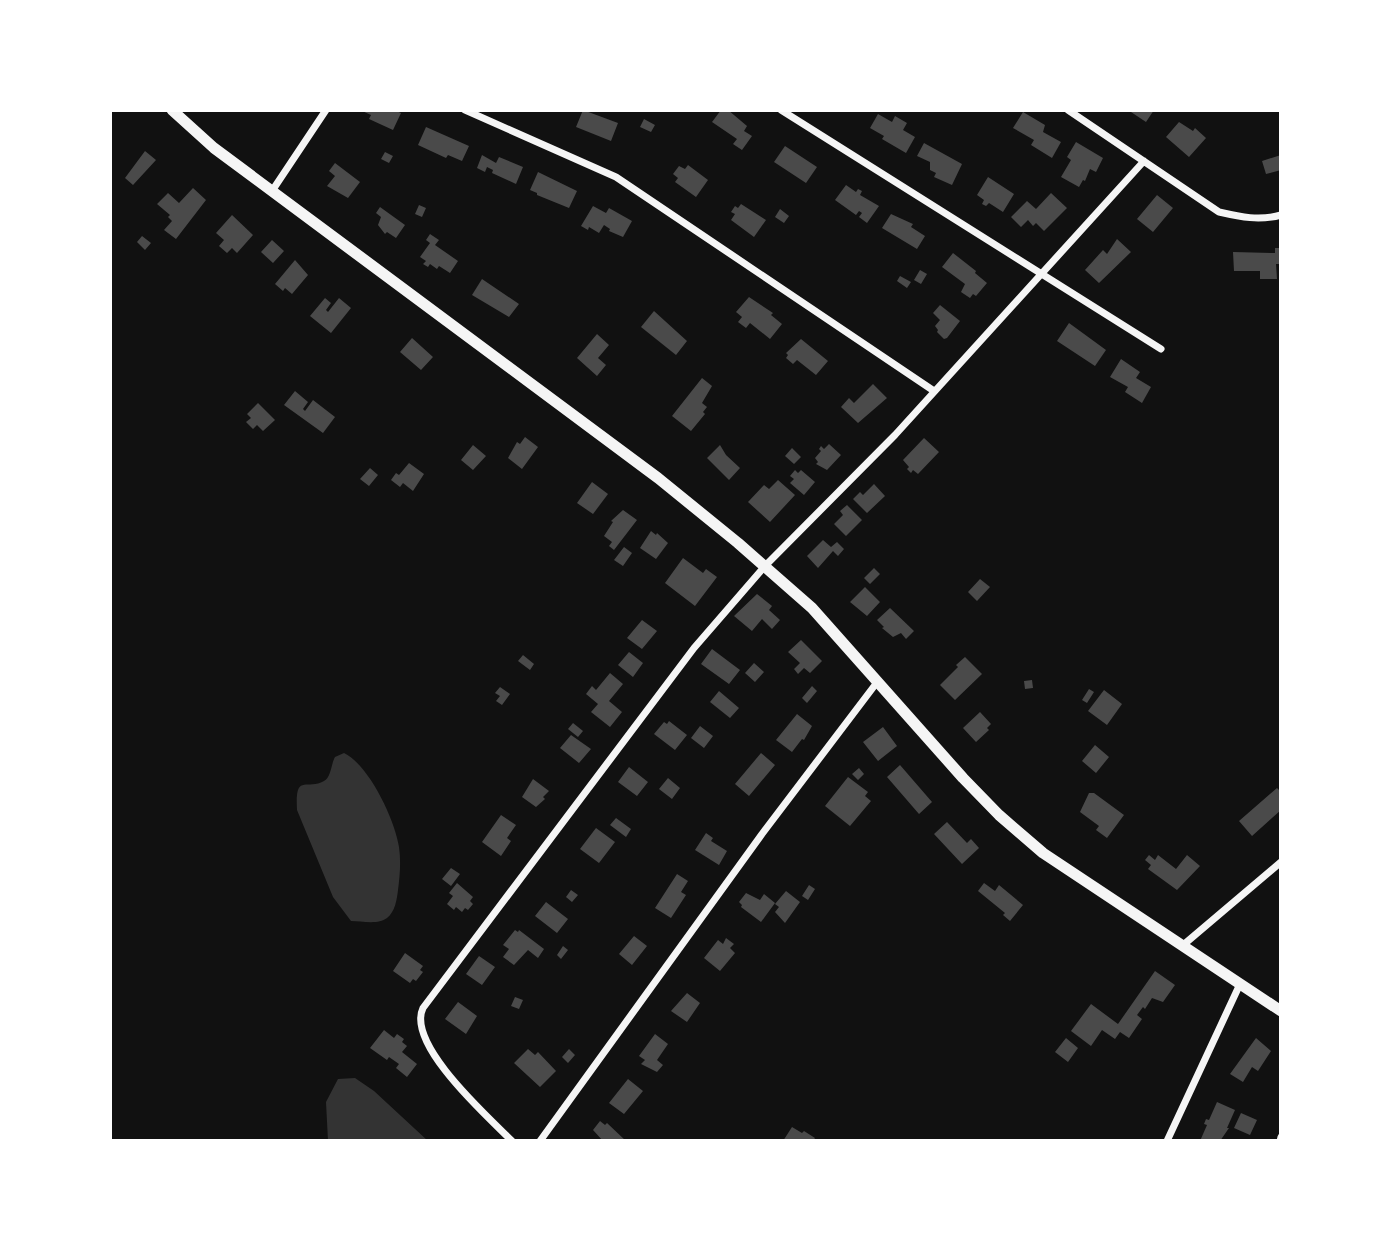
<svg xmlns="http://www.w3.org/2000/svg" width="1391" height="1251" font-family="Overpass,sans-serif">
	<rect width="100%" height="100%" fill="#111"/>
	<path fill="#333" d="M344,753C369,765 395,820 399,847C401,861 400,875 398,890C397,899 395,912 387,918C378,925 362,921 351,921L333,897L297,810C295,772 306,791 324,781C331,778 331,764 335,757Z
		M355,1078L374,1091L428,1141H328L326,1102L338,1079Z"/>
	<path fill="#4a4a4a" d="M360,110H394L401,113L393,130L369,119L371,115Z
		M583,110L618,123L611,141L576,127Z
		M721,110H728L747,126L744,131L752,136L742,150L733,144L737,139L712,122Z
		M1128,110H1154L1146,122Z
		M1023,112L1045,125L1043,132L1061,142L1052,158L1031,145L1034,140L1013,128Z
		M878,114L892,122L895,116L907,123L903,130L915,137L906,153L882,139L884,136L870,128Z
		M644,119L655,125L651,132L640,127Z
		M1179,122L1193,131L1195,128L1206,138L1189,157L1166,137Z
		M426,127L469,146L462,161L448,155L446,158L418,145Z
		M1076,142L1103,158L1096,172L1090,169L1085,181L1083,180L1079,187L1061,177L1071,160L1067,157Z
		M924,143L962,164L952,185L934,177L936,173L930,170V162L917,156Z
		M785,146L817,167L806,183L774,162Z
		M145,151L156,160L133,185L125,178Z
		M385,152L393,156L389,163L381,159Z
		M482,155L496,163L499,157L523,167L516,184L492,173L493,170L487,167L485,172L477,168Z
		M1281,155V170L1266,174L1262,161Z
		M335,163L360,182L348,198L327,186L335,176L329,171Z
		M688,165L708,180L696,197L675,182L678,178L673,174L679,166L685,169Z
		M538,172L577,191L569,208L537,195V193L530,190Z
		M988,177L1014,194L1003,212L989,203L986,206L982,204L984,200L977,195Z
		M846,185L856,192L858,189L862,191L860,195L879,206L867,223L859,217L862,213L859,211L856,215L835,200Z
		M193,188L206,200L176,239L164,230L172,221L168,217L170,215L157,204L168,193L179,203Z
		M1051,193L1067,208L1044,231L1036,223L1033,226L1028,220L1021,227L1011,217L1027,201L1036,209Z
		M1157,195L1173,208L1153,232L1137,219Z
		M741,204L766,220L754,237L731,220L735,214L731,212L735,206L738,208Z
		M419,205L426,208L422,217L415,214Z
		M593,206L606,213L609,208L632,221L623,237L609,231L610,229L604,225L599,233L589,227L588,230L581,226Z
		M380,207L405,225L396,238L387,232L385,234L378,225L381,217L376,213Z
		M780,209L789,216L784,223L775,217Z
		M891,214L913,224L911,227L925,236L917,249L882,228Z
		M232,215L253,235L237,253L232,248L227,253L219,246L224,240L216,233Z
		M430,234L439,240L435,245L458,261L450,273L439,266L437,269L430,264L428,267L423,264L426,261L420,257L430,243L426,240Z
		M142,236L151,243L145,250L137,242Z
		M1117,239L1131,252L1099,283L1085,270L1103,250L1107,254Z
		M272,240L284,251L273,263L261,252Z
		M1275,248H1281V264H1276L1277,279H1260V271H1234L1233,252L1275,253Z
		M953,253L976,271L975,273L987,283L976,296L973,294L970,298L961,292L965,284L942,267Z
		M295,260L308,275L292,294L285,288L283,291L275,284Z
		M920,270L927,274L921,284L914,280Z
		M900,276L911,282L907,288L897,281Z
		M482,279L519,304L509,317L472,295Z
		M749,297L773,313L771,315L782,324L770,339L750,323L746,328L738,322L742,317L736,312Z
		M325,298L331,303L326,310L328,312L339,298L351,308L331,333L310,316Z
		M940,305L960,321L947,338L944,339L937,332L938,330L935,326L940,320L933,313Z
		M654,311L687,341L676,355L641,327Z
		M1069,323L1106,350L1095,366L1057,341Z
		M597,334L609,345L598,358L606,365L597,376L577,358Z
		M412,338L433,357L421,370L400,352Z
		M801,339L828,361L816,375L797,360L793,364L786,358L788,355L786,353Z
		M1121,359L1140,372L1136,378L1151,387L1142,403L1125,392L1128,387L1110,377Z
		M702,378L712,386L702,403L707,407L703,412L705,414L691,431L672,416Z
		M873,384L887,398L858,423L841,407L849,398L854,403Z
		M295,391L308,402L303,409L305,411L313,400L335,417L323,433L284,405Z
		M258,403L275,420L263,431L257,425L253,429L246,422L251,418L247,414Z
		M525,437L538,447L522,469L508,458L517,442L520,444Z
		M924,438L939,452L918,474L913,470L911,473L907,469L909,467L903,460Z
		M829,444L841,455L827,470L816,464L818,462L815,458L821,451L819,449L821,446L824,449Z
		M473,445L486,456L473,470L461,460Z
		M720,445L726,455L740,468L729,480L707,458Z
		M792,448L801,457L794,464L785,456Z
		M409,463L424,474L413,491L403,483L400,487L391,480L396,473L399,475Z
		M370,468L378,475L369,486L360,479Z
		M795,470L798,473L801,470L815,482L804,495L790,483L794,479L790,476Z
		M778,480L795,495L770,522L748,502L764,485L769,489Z
		M592,482L608,494L593,514L577,503Z
		M874,484L885,496L867,513L853,499L860,492L863,495Z
		M847,505L862,520L846,536L834,524L843,515L840,511Z
		M623,510L637,520L614,550L609,546L612,542L604,536L613,522L611,521Z
		M651,531L656,535L657,533L668,543L656,559L640,548Z
		M823,540L831,547L837,542L844,549L838,556L833,551L818,568L807,556Z
		M624,547L632,553L623,566L614,560Z
		M683,558L703,573L706,569L717,577L695,606L665,583Z
		M874,568L880,574L870,584L864,578Z
		M980,579L990,587L977,601L968,592Z
		M865,587L880,602L867,616L850,602Z
		M757,594L772,606L769,610L780,620L772,629L762,619L752,631L734,616Z
		M890,608L914,631L906,639L901,633L893,637L882,628L884,627L877,620Z
		M642,620L657,631L642,649L627,638Z
		M801,640L822,661L810,673L804,668L798,674L794,669L800,663L788,652Z
		M712,649L740,670L729,684L701,664Z
		M629,652L643,663L633,677L618,665Z
		M523,655L534,664L530,670L518,661Z
		M965,657L982,674L955,700L940,685L958,667L956,665Z
		M754,663L764,672L755,682L745,673Z
		M610,673L623,684L609,701L622,712L610,727L591,712L598,704L586,694L592,686L596,690Z
		M1032,680L1033,688L1025,689L1024,681Z
		M812,686L817,691L807,703L802,698Z
		M500,687L510,694L502,705L496,701L500,696L495,693Z
		M1089,689L1094,692L1087,703L1082,700Z
		M1104,690L1122,704L1107,725L1088,711Z
		M719,691L739,708L730,718L710,702Z
		M980,712L991,724L987,728L989,730L976,742L963,728Z
		M797,714L812,726L804,740L802,739L792,752L776,740Z
		M669,721L687,735L675,750L654,734L664,722L667,724Z
		M573,723L583,731L578,737L568,729Z
		M700,726L713,736L704,748L691,738Z
		M883,727L897,746L878,761L863,742Z
		M571,735L591,749L579,763L560,748Z
		M1095,745L1109,757L1096,773L1082,761Z
		M761,753L775,765L749,796L735,784Z
		M900,765L932,802L919,814L887,777Z
		M629,767L648,782L637,796L618,782Z
		M859,768L864,774L858,780L852,774Z
		M848,777L868,792L865,796L871,801L850,826L825,806Z
		M668,778L680,788L672,799L659,789Z
		M533,779L549,791L543,797L545,799L536,807L522,797Z
		M1277,788L1281,792V810L1252,836L1239,821Z
		M1089,793H1094L1124,815L1107,838L1096,830L1099,826L1080,812Z
		M501,815L516,825L507,838L511,841L501,856L482,842Z
		M616,818L631,829L626,837L610,825Z
		M947,822L967,843L971,839L979,848L962,864L934,834Z
		M596,828L615,842L599,863L580,849Z
		M706,833L713,838L711,841L727,851L719,865L695,850Z
		M1149,855L1155,860L1158,855L1176,869L1187,855L1200,866L1177,890L1148,869L1151,865L1145,860Z
		M451,868L460,874L451,886L442,879Z
		M677,874L688,881L681,892L686,895L671,918L655,908Z
		M457,883L473,897L470,901L473,904L468,910L465,908L462,912L456,907L454,910L447,904L453,896L449,893Z
		M984,883L995,891L999,885L1023,905L1010,921L1003,915L1005,913L978,891Z
		M809,885L815,889L808,900L802,896Z
		M571,890L578,895L572,902L566,897Z
		M786,891L800,902L785,923L775,912L779,907L775,904Z
		M746,893L760,900L764,894L775,903L761,922L741,907L742,905L739,902Z
		M546,902L568,919L557,933L535,916Z
		M515,930L518,932L519,930L544,949L538,958L528,950L514,965L503,957L509,949L503,945Z
		M634,936L647,946L632,965L619,954Z
		M726,938L734,944L730,948L735,953L720,971L704,958L718,940L723,944Z
		M563,946L568,950L561,959L557,955Z
		M405,953L423,966L420,970L423,972L416,981L413,979L410,983L393,971Z
		M479,956L495,967L482,985L466,974Z
		M1155,971L1175,985L1163,1002L1152,998L1145,1009L1143,1007L1137,1015L1142,1019L1129,1038L1120,1032L1115,1039L1102,1030L1091,1046L1071,1031L1091,1004L1118,1024Z
		M687,993L700,1003L687,1022L671,1011Z
		M515,997L523,1000L519,1009L511,1006Z
		M458,1002L477,1016L466,1034L445,1019Z
		M384,1030L394,1038L397,1034L404,1039L402,1042L407,1046L402,1052L417,1064L407,1077L396,1068L399,1064L389,1057L387,1060L370,1048Z
		M655,1034L668,1044L657,1060L663,1065L657,1072L641,1064L645,1060L639,1056Z
		M1066,1038L1078,1048L1068,1062L1055,1052Z
		M1256,1038L1271,1051L1258,1071L1252,1067L1243,1082L1230,1074Z
		M528,1049L535,1055L538,1052L556,1071L540,1087L514,1063Z
		M569,1049L575,1055L568,1063L562,1057Z
		M628,1079L643,1091L624,1114L609,1103Z
		M1217,1102L1235,1110L1227,1128H1229L1220,1141H1200L1207,1125L1204,1124L1206,1119L1209,1120Z
		M1241,1113L1257,1120L1250,1135L1234,1128Z
		M600,1121L605,1125L607,1123L626,1141H603L593,1130Z
		M792,1127L802,1133L804,1131L815,1138L813,1141H783Z"/>
	<g fill="none" stroke-linecap="round" stroke-linejoin="round">
		<path stroke="#f5f5f5" stroke-width="7" d="M465,110L616,177L934,391
			M781,110L1161,349
			M1068,110L1219,212C1241,217 1259,221 1281,215
			M272,191L326,110
			M1182,946L1281,862
			M512,1141C487,1116 406,1044 423,1008L694,648L765,566L895,435L1144,161
			M540,1141L762,834L878,681
			M1167,1141L1240,984
			M1280,1141L1281,1137"/>
		<path stroke="#f5f5f5" stroke-width="11" d="M172,110L214,148L658,478L738,543L812,608L963,778L999,815L1043,853L1281,1011"/>
	</g>
	<rect width="1391" height="1251" fill="none" stroke="#ffffff" stroke-width="224"/>
</svg>
